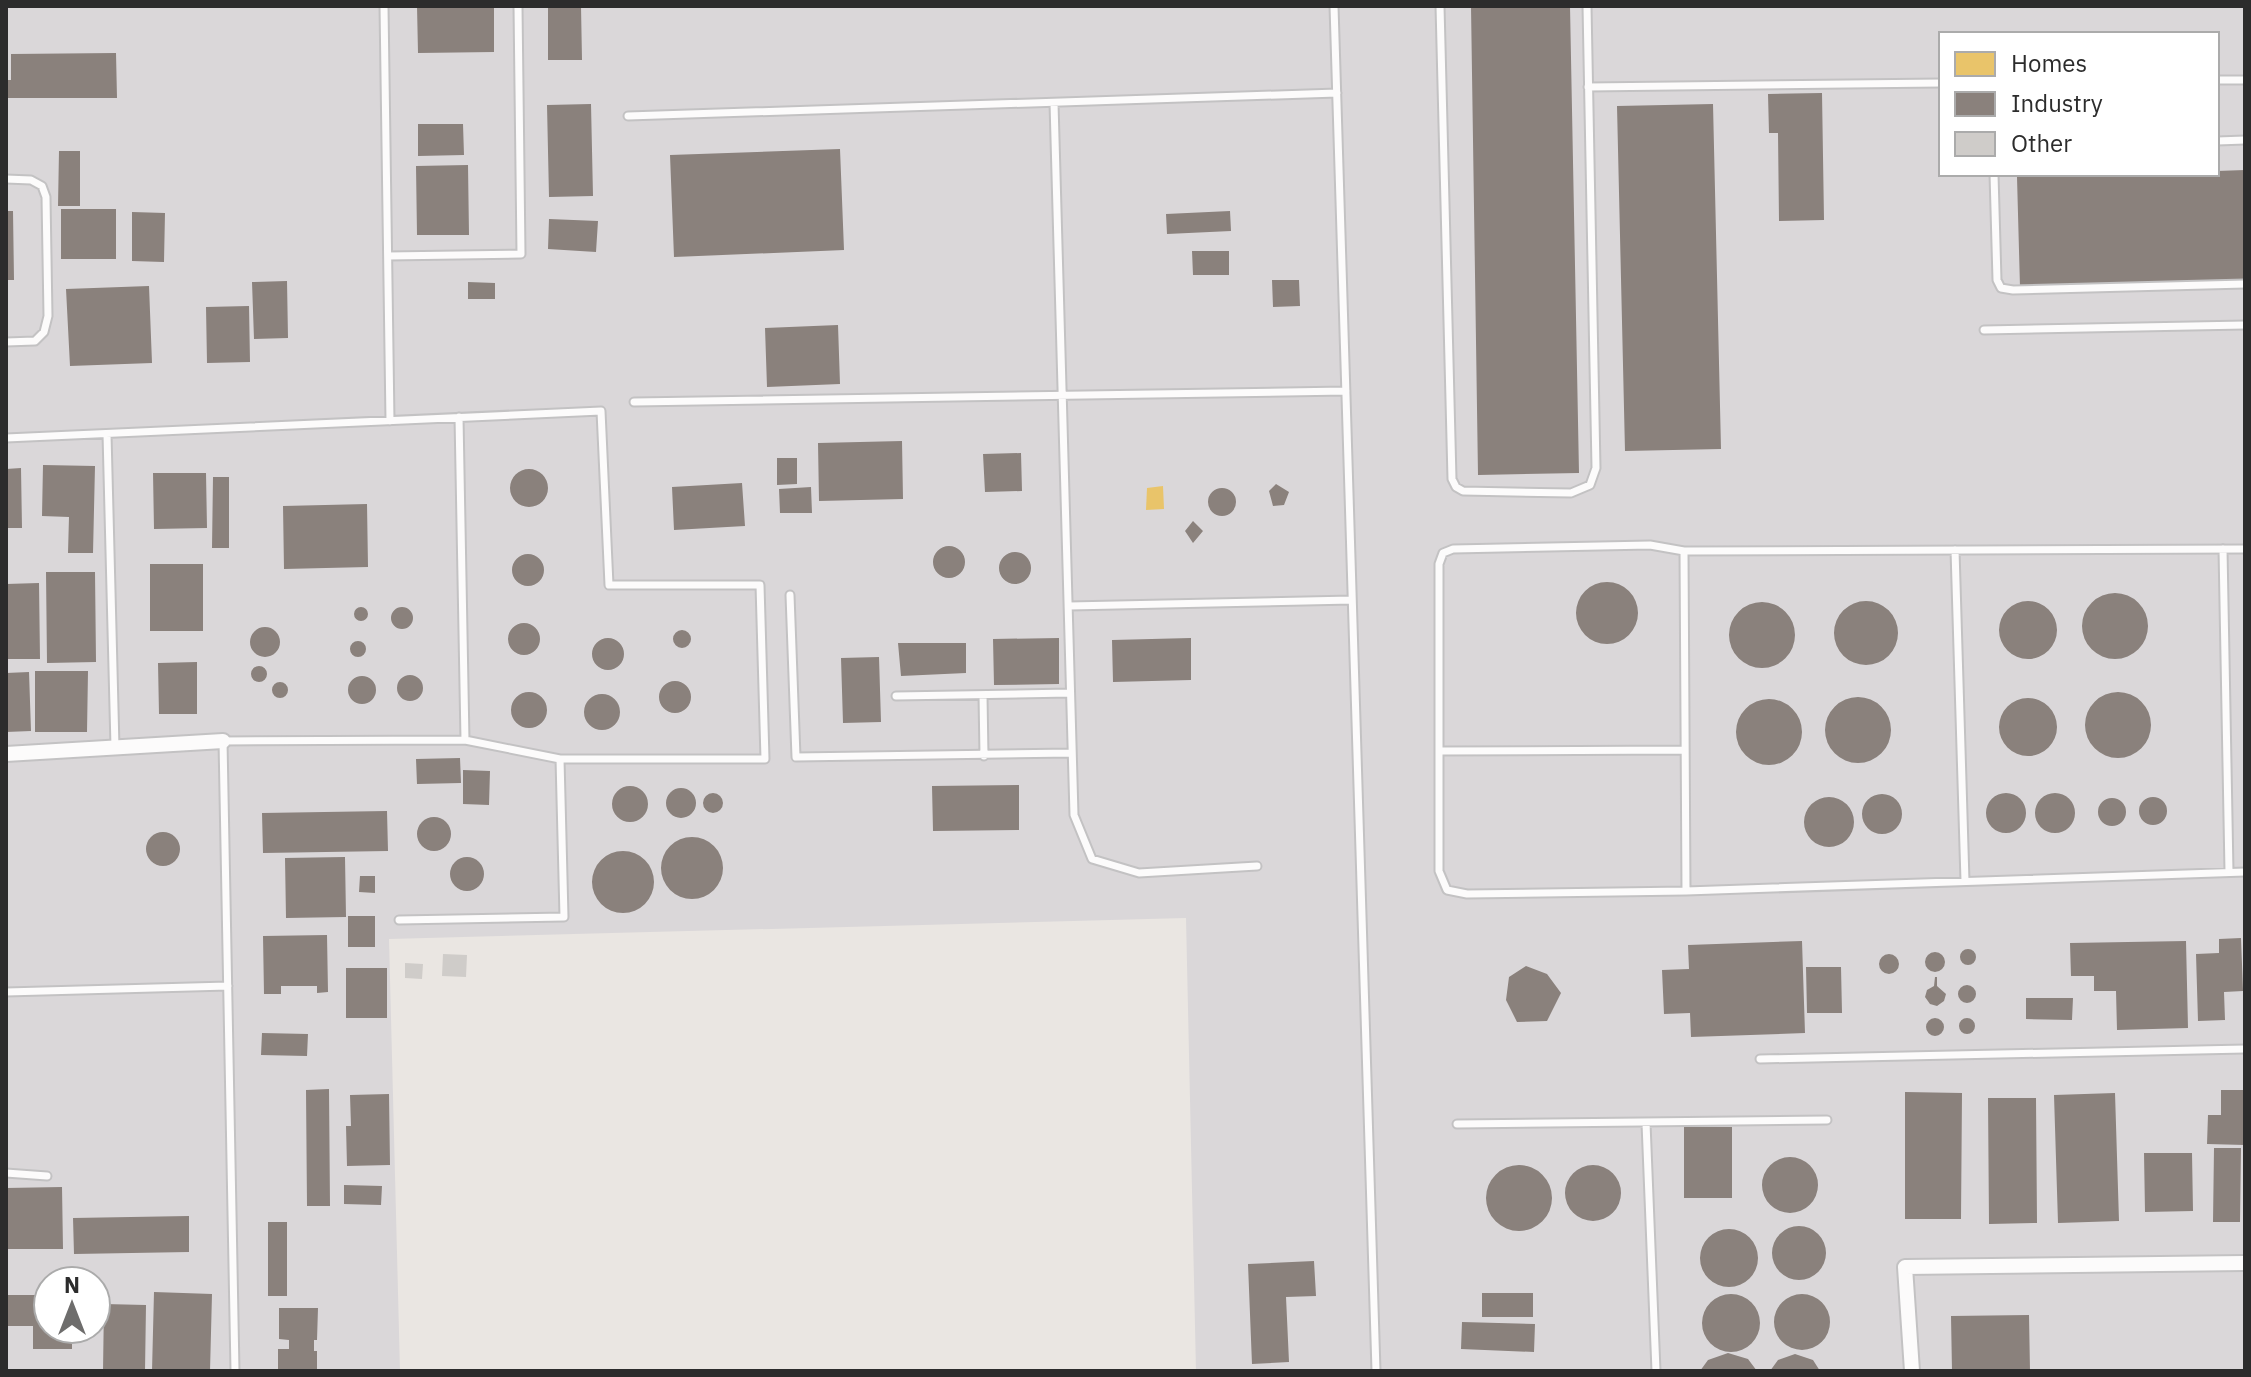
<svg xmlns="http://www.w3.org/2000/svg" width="2251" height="1377" font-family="'IBM Plex Sans',sans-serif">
	<rect width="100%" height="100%" fill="#eae6e2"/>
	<path fill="#dad7d9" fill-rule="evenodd" d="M6,6H2245V1371H1196L1186,918L389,939L400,1371H6ZM1941,34H2217V174H1941ZM48,1281H96V1329H48Z"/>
	<path fill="#e9c46a" d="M1163,486L1164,509L1146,510L1147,488Z"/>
	<path fill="#8a817c" d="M417,6H494V52L418,53Z
		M548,6H581L582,60H548Z
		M1471,6H1570L1579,473L1478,475Z
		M116,53L117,98H6V80H11V54Z
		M1822,93L1824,220L1779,221L1778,133H1769L1768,94Z
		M591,104L593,196L549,197L547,105Z
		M1713,104L1721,449L1625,451L1617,106Z
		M418,124H463L464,155L418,156Z
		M840,149L844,250L674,257L670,155Z
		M59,151H80V206H58Z
		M468,165L469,235H417L416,166Z
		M2245,170V280L2020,287L2017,177L2217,174V171Z
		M61,209H116V259H61Z
		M6,211H13L14,280H6Z
		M1230,211L1231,231L1167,234L1166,214Z
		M132,212L165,213L164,262L132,261Z
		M549,219L598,221L596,252L548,249Z
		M1192,251H1229V275H1193Z
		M1272,280H1299L1300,306L1273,307Z
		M287,281L288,338L254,339L252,282Z
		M468,282L495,283V299H468Z
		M149,286L152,363L70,366L66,289Z
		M249,306L250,362L207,363L206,307Z
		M838,325L840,384L767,387L765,328Z
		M902,441L903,499L819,501L818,443Z
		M1021,453L1022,491L985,492L983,454Z
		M777,458H797V484L777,485Z
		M43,465L95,466L93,553H68L69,517L42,516Z
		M21,468L22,528H6V469Z
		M510 488a19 19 0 1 1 38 0a19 19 0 1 1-38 0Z
		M153,473H206L207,528L154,529Z
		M213,477H229V548H212Z
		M742,483L745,526L674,530L672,487Z
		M1276,484L1289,492L1284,505L1273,506L1269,491Z
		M811,487L812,513H780L779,489Z
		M1208 502a14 14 0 1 1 28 0a14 14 0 1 1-28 0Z
		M367,504L368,567L284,569L283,506Z
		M1193,521L1203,531L1193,543L1185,531Z
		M933 562a16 16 0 1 1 32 0a16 16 0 1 1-32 0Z
		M999 568a16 16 0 1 1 32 0a16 16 0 1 1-32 0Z
		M512 570a16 16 0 1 1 32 0a16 16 0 1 1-32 0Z
		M150,564H203V631H150Z
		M46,572H95L96,662L47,663Z
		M1576 613a31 31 0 1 1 62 0a31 31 0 1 1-62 0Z
		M39,583L40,659H6V584Z
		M2082 626a33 33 0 1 1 66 0a33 33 0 1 1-66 0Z
		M1999 630a29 29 0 1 1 58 0a29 29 0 1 1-58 0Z
		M1834 633a32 32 0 1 1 64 0a32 32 0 1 1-64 0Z
		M1729 635a33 33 0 1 1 66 0a33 33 0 1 1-66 0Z
		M354 614a7 7 0 1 1 14 0a7 7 0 1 1-14 0Z
		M391 618a11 11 0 1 1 22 0a11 11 0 1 1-22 0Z
		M508 639a16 16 0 1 1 32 0a16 16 0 1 1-32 0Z
		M250 642a15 15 0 1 1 30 0a15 15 0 1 1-30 0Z
		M673 639a9 9 0 1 1 18 0a9 9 0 1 1-18 0Z
		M1059,638V684L994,685L993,639Z
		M1191,638V680L1113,682L1112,640Z
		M592 654a16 16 0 1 1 32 0a16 16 0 1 1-32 0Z
		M350 649a8 8 0 1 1 16 0a8 8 0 1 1-16 0Z
		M898,643H966V673L901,676Z
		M879,657L881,722L843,723L841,658Z
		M197,662V714H159L158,663Z
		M251 674a8 8 0 1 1 16 0a8 8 0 1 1-16 0Z
		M35,671H88L87,732H35Z
		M29,672L31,731L6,732V673Z
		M397 688a13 13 0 1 1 26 0a13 13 0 1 1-26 0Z
		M348 690a14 14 0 1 1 28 0a14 14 0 1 1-28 0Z
		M659 697a16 16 0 1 1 32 0a16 16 0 1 1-32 0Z
		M272 690a8 8 0 1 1 16 0a8 8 0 1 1-16 0Z
		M511 710a18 18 0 1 1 36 0a18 18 0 1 1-36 0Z
		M2085 725a33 33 0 1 1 66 0a33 33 0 1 1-66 0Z
		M584 712a18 18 0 1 1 36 0a18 18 0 1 1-36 0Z
		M1825 730a33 33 0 1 1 66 0a33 33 0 1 1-66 0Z
		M1999 727a29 29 0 1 1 58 0a29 29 0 1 1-58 0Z
		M1736 732a33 33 0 1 1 66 0a33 33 0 1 1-66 0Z
		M460,758L461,783L417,784L416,759Z
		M463,770L490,771L489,805L463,804Z
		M1019,785V830L933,831L932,786Z
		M612 804a18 18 0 1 1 36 0a18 18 0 1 1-36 0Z
		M666 803a15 15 0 1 1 30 0a15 15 0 1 1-30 0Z
		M703 803a10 10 0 1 1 20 0a10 10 0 1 1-20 0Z
		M1986 813a20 20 0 1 1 40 0a20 20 0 1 1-40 0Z
		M2035 813a20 20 0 1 1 40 0a20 20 0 1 1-40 0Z
		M1862 814a20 20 0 1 1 40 0a20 20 0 1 1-40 0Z
		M1804 822a25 25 0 1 1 50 0a25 25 0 1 1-50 0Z
		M2139 811a14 14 0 1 1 28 0a14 14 0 1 1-28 0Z
		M2098 812a14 14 0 1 1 28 0a14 14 0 1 1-28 0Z
		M387,811L388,851L263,853L262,813Z
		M417 834a17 17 0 1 1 34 0a17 17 0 1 1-34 0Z
		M146 849a17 17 0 1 1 34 0a17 17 0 1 1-34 0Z
		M661 868a31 31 0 1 1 62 0a31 31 0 1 1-62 0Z
		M592 882a31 31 0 1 1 62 0a31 31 0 1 1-62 0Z
		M345,857L346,917L286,918L285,858Z
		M450 874a17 17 0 1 1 34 0a17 17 0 1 1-34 0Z
		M360,876H375V893L359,892Z
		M348,916H375V947H348Z
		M327,935L328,992L317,993V986H281V994H264L263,936Z
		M2241,938L2243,991L2224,992L2225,1020L2198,1021L2196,954L2219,953V939Z
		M1802,941L1805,1033L1691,1037L1690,1013L1664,1014L1662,970L1689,969L1688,945Z
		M2186,941L2188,1028L2117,1030L2116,991H2094V976H2071L2070,943Z
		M1960 957a8 8 0 1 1 16 0a8 8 0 1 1-16 0Z
		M1925 962a10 10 0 1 1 20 0a10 10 0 1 1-20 0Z
		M1879 964a10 10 0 1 1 20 0a10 10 0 1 1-20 0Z
		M1526,966L1547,974L1561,993L1547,1021L1517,1022L1506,1000L1509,977Z
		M1806,967H1841L1842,1013H1807Z
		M346,968H387V1018H346Z
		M1935,977H1937V986L1946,994L1944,1001L1937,1006L1930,1004L1925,997L1927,990L1934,986Z
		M1958 994a9 9 0 1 1 18 0a9 9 0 1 1-18 0Z
		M2026,998H2073L2072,1020L2026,1019Z
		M1959 1026a8 8 0 1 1 16 0a8 8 0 1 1-16 0Z
		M1926 1027a9 9 0 1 1 18 0a9 9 0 1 1-18 0Z
		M262,1033L308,1034L307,1056L261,1055Z
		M329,1089L330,1206H307L306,1090Z
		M2221,1090H2245V1145L2207,1144L2208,1115H2221Z
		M1905,1092L1962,1093L1961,1219H1905Z
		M2115,1093L2119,1221L2058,1223L2054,1095Z
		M389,1094L390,1165L347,1166L346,1126H351L350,1095Z
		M1988,1098H2036L2037,1223L1989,1224Z
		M1684,1127H1732V1198H1684Z
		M2214,1148H2241L2240,1222H2213Z
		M2144,1153H2192L2193,1211L2145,1212Z
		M1762 1185a28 28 0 1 1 56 0a28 28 0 1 1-56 0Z
		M1565 1193a28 28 0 1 1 56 0a28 28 0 1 1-56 0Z
		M1486 1198a33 33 0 1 1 66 0a33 33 0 1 1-66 0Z
		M344,1185L382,1186L381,1205L344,1204Z
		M62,1187L63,1249H6V1188Z
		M189,1216V1252L74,1254L73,1218Z
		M268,1222H287V1296H268Z
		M1772 1253a27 27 0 1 1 54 0a27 27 0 1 1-54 0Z
		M1700 1258a29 29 0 1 1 58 0a29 29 0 1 1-58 0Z
		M1314,1261L1316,1296L1286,1297L1289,1362L1252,1364L1248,1264Z
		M154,1292L212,1294L210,1371H152Z
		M1482,1293H1533V1317H1482Z
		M1774 1322a28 28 0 1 1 56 0a28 28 0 1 1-56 0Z
		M1702 1323a29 29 0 1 1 58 0a29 29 0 1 1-58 0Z
		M6,1295H48V1329H72V1349H33V1326H6Z
		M104,1304L146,1305L145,1371H103Z
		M279,1308H318L317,1340H314V1351H317V1371H278V1349H289V1340L279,1339Z
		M2029,1315L2030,1371H1952L1951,1316Z
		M1462,1322L1535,1324L1534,1352L1461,1349Z
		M1728,1353L1748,1359L1757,1371H1700L1708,1360Z
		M1795,1354L1813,1360L1820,1371H1770L1778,1360Z"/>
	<path fill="#cfccc9" d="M443,954L467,955L466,977L442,976Z
		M405,963L423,964L422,979L405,978Z"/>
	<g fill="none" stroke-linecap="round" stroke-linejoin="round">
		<g stroke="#c3c2c3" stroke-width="11">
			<path id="lane" d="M384,6L390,421
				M1334,6L1376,1371
				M1440,6L1452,479L1456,487L1463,491L1571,493L1590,485L1596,468L1587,6
				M2217,80H2245
				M1588,87L1941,83
				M1054,103L1074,815L1092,859L1139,873L1257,866
				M628,116L1337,93
				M2217,141L2245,140
				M1994,174L1997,280L2001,288L2013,290L2245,284
				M6,179L31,180L42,186L46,197L48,316L44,332L35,341L6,342
				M388,256L521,254L518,6
				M1984,330L2245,325
				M634,402L1346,391
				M107,434L115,747
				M6,438L601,411L609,585H760L765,759H560L465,740
				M2223,549L2229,872
				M2245,549L1684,551L1650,545L1453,549L1443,553L1439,564V871L1447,890L1467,894L1686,891L2245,872
				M1955,550L1965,881
				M1684,551L1686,891
				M790,595L796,757L1072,753
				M1069,606L1352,600
				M983,695L984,756
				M896,696L1070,693
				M1439,751L1685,750
				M399,920L564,917L560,759
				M6,992L228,986
				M1760,1059L2245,1049
				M1646,1123L1656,1371
				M1457,1124L1827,1120
				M6,1173L47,1176
				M235,1371L223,741L465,740L459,417"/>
		</g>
		<g stroke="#c3c2c3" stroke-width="18">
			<path id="street" d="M6,754L223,741
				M1912,1371L1905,1267L2245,1263"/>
		</g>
		<use href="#lane" stroke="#fcfbfb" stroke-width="7"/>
		<use href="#street" stroke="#fcfbfb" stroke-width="14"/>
	</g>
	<rect width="2251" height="1377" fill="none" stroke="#2c2c2c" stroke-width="16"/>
	<rect x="1939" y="32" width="280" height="144" fill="#ffffff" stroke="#ababab" stroke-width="2"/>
	<rect x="1955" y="52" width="40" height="24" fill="#e9c46a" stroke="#ababab" stroke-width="2"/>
	<text x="2011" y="72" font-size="24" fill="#2c2c2c">Homes</text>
	<rect x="1955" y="92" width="40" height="24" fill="#8a817c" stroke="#ababab" stroke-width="2"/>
	<text x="2011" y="112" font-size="24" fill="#2c2c2c">Industry</text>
	<rect x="1955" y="132" width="40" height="24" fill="#cfccc9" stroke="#ababab" stroke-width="2"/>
	<text x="2011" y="152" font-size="24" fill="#2c2c2c">Other</text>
	<g transform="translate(72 1305)"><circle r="38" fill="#ffffff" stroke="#ababab" stroke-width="2"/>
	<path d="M0-6L14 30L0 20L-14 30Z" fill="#6e6d6c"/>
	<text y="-12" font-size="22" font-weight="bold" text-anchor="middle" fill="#2c2c2c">N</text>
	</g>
</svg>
